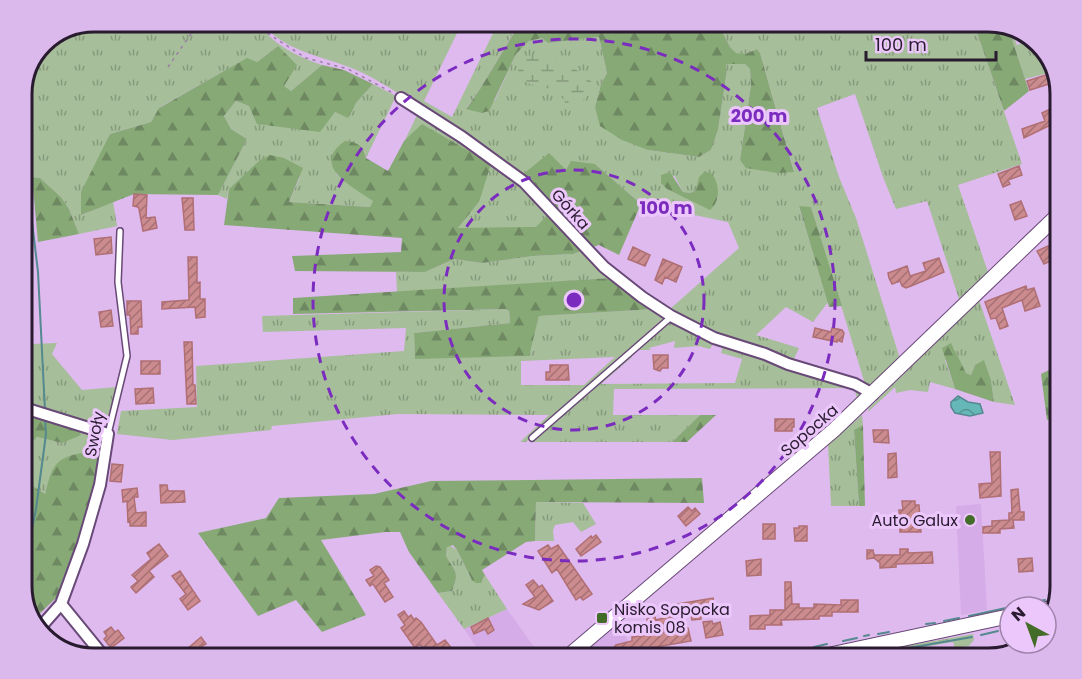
<svg xmlns="http://www.w3.org/2000/svg" width="1082" height="679" font-family="Poppins,sans-serif">
	<defs>
		<pattern id="grass-tufts" width="24" height="20" patternUnits="userSpaceOnUse" patternTransform="scale(1.5)"><rect width="24" height="20" fill="#a6be99"/><path d="M3 7l-1-3M5 7V3M7 7l1-3M15 17l-1-3M17 17v-4M19 17l1-3" fill="none" stroke="#879a7d"/></pattern>
		<pattern id="forest-firs" width="22" height="20" patternUnits="userSpaceOnUse" patternTransform="scale(1.5)"><rect width="22" height="20" fill="#87a976"/><path d="M5 1l3.5 6h-7zM16 11l3.5 6h-7z" fill="#6e8961"/></pattern>
		<pattern id="wetland-marsh" width="20" height="14" patternUnits="userSpaceOnUse" patternTransform="scale(1.5)"><rect width="20" height="14" fill="#a6be99"/><path d="M1 5h8M5 5V1M11 12h8M15 12V8" fill="none" stroke="#879a7d"/></pattern>
		<pattern id="water-waves" width="16" height="10" patternUnits="userSpaceOnUse" patternTransform="scale(1.5)"><rect width="16" height="10" fill="#66b8b8"/><path d="M0 5q4-4 8 0t8 0" fill="none" stroke="#549596"/></pattern>
		<pattern id="building-hatch" width="6" height="6" patternUnits="userSpaceOnUse" patternTransform="scale(1.5)"><rect width="6" height="6" fill="#cc8b8f"/><path d="M-1 1l2-2M0 6l6-6M5 7l2-2" fill="none" stroke="#a67175"/></pattern>
	</defs>
	<rect width="100%" height="100%" fill="#debaef"/>
	<path fill="#d5ace7" d="M981,504L987,610L961,615L956,506Z
		M507,609L542,658H484L464,629Z
		M619,622L628,641L631,658H576Z"/>
	<path fill="url(#grass-tufts)" fill-rule="evenodd" d="M93,21H256C272,44 296,56 322,65L291,91L283,87L278,46L257,62L246,59L160,107L151,122L110,134L82,215L113,201L117,226L79,234L69,209L61,197L40,178L32,177L21,160V89L42,42Z
		M261,21H294L296,23L297,21H463L424,101L452,117L497,25L515,30L480,89L466,108L495,100L516,54L529,41L542,38L548,43L599,37L607,73L601,84L595,107L648,150L699,157L711,150L718,130L727,70L726,64H745L750,69L751,85L740,160L794,171L760,53L757,49L745,54H736L730,47L722,31L726,21H973L1022,164L958,185L989,275L960,302L927,201L896,209L883,177L855,94L817,108L839,177L856,218L901,362L872,384H865L811,207H799L828,302L813,322L786,307L756,335L799,348L792,363L685,321L680,314L661,307L624,276L670,309L739,248L728,222L641,204L595,164L567,170L521,176C482,148 443,121 402,96C387,86 371,76 354,69C323,56 281,51 261,21ZM674,175L683,192L690,193L696,190L699,183L717,194L718,199L679,194L667,189Z
		M1008,27H1010L1017,45L1025,42L1021,31C1037,36 1051,55 1056,71L1025,79Z
		M373,84L396,96L366,158L364,151L336,174L374,201L370,207L289,202L300,177L229,189L227,199L218,195L247,139L231,129L224,116L236,101L249,106L335,112L348,117L356,103Z
		M419,111L512,176L551,211L536,228H458L479,202L405,140Z
		M585,250L611,278L397,293L396,272H425L454,259L482,263L533,256L573,254Z
		M979,300L1015,405L994,402L991,380L984,361L975,365L971,375L966,373L955,354L954,347L945,360L955,389L930,382L928,392L910,390L896,393L895,387L868,412L869,408Z
		M509,309L510,323L414,333L415,358L528,356L539,316L655,309L666,316L526,442H520L549,415L398,414L272,426L271,430L173,440L117,434L121,411L197,407L196,366L404,351L406,328L263,332L262,316ZM615,357L584,385H521V361Z
		M672,320L715,340L710,349L698,346L674,348L675,341L649,348L651,350H637Z
		M57,343L52,354L82,390L117,387L109,418L96,425L21,404V392L32,344Z
		M724,343L787,366L855,386L861,390L858,401L854,388L614,389L613,415H700L672,442H531L631,355L632,357L601,384L735,383L742,359L721,353Z
		M862,415L863,425L854,431L859,506H831L828,444L809,460L846,426L848,427Z
		M76,427C106,438 102,441 99,472L49,479L45,494L33,486L21,502V489L27,480L25,451L37,437L62,443Z
		M536,502L583,503L596,524L581,532L573,522L555,525L553,531L554,541H535Z
		M449,545L457,550L472,580H483L485,575L507,609L464,629L438,593L452,591C460,571 455,572 446,556L447,547Z
		M973,634L974,640L969,646L955,648L953,642L923,647L925,658H889L888,655L874,657L873,652Z"/>
	<path fill="url(#forest-firs)" d="M499,21H726L722,31L730,47L736,53L745,54L757,49L760,53L794,172L777,173L746,168L740,160L751,85L750,69L745,64H726L727,70L718,130L711,150L699,157L648,150L622,140L600,126L595,107L601,84L607,73L599,37L548,43L542,38L529,41L516,54L489,111L482,113L466,109L480,89L515,31L497,25Z
		M973,21H989L1008,27L1029,91L1004,111Z
		M278,46L297,65L284,86L291,91L322,65L344,70L373,84L356,103L348,118L335,112L320,132L257,124L249,106L236,101L224,116L231,129L247,139L218,195L134,194L81,215V192L110,134L151,122L159,108L247,58L257,62Z
		M422,124L491,164L479,202L458,228L536,227L551,211L521,176L549,153L566,170L571,161L595,164L641,204L619,255L599,245L573,254L533,256L482,263L454,259L425,272L295,271L292,256L401,252L402,238L224,225L229,189L260,160L270,155L284,158L303,168L289,202L370,207L373,201C353,187 309,166 345,141C357,142 363,145 366,158L388,171L404,141Z
		M670,172L683,192L690,193L696,190L699,177L704,172L711,173C720,183 721,201 710,210L667,189L661,183V175Z
		M32,177L40,178L61,197L69,209L79,234L38,242Z
		M799,206L811,207L842,306L829,307Z
		M611,278L655,309L539,316L529,356L415,359L414,333L510,323L509,309L293,314V298Z
		M951,343L966,373L971,375L975,365L984,360L991,380L994,402L955,389L942,348Z
		M1061,364V415L1047,420L1041,374Z
		M21,412L76,427L81,435L62,443L37,437L25,451L27,480L21,489Z
		M700,415H716L687,442H672Z
		M863,425L865,506H859L854,430Z
		M82,453L98,458L99,472L79,540L56,598L31,622L21,590V502L33,486L45,494C52,467 54,458 82,453Z
		M702,478L704,503L536,502L535,541L526,542L482,570L485,575L481,583H476L472,580L457,550L453,545L447,547L446,556C455,572 460,571 452,591L438,593L409,552L400,532H385L321,540L366,615L322,632L296,600L258,616L198,533L266,518L279,498L374,494L431,481Z"/>
	<path fill="url(#wetland-marsh)" d="M536,54C561,61 573,65 592,82C587,97 584,105 567,107C558,83 539,90 521,80L518,70L524,58Z"/>
	<path fill="url(#water-waves)" stroke="#54898f" stroke-width="1.5" d="M958,396L968,402L980,404L983,413L970,416L955,413L951,407V402Z"/>
	<g fill="none" stroke-linecap="round" stroke-linejoin="round">
		<path stroke="#54898f" stroke-width="2" d="M21,163L26,171L38,272L45,411
			M21,583L36,509L46,434L45,420
			M1055,598H1058
			M1024,604L1045,600
			M969,616L1006,608
			M944,621L959,618
			M1046,622L1050,621
			M926,624L935,623
			M878,634L889,632
			M981,635L998,631
			M864,636L869,635
			M843,641L857,638
			M814,647L827,644
			M903,649L972,637
			M875,655L888,652
			M774,656L805,649
			M762,658H764
			M862,658L867,657"/>
	</g>
	<path fill="url(#building-hatch)" stroke="#b06f74" stroke-width="1.5" d="M1049,74L1052,83L1030,90L1027,81Z
		M1061,104V120L1024,138L1022,129L1045,121L1042,113Z
		M1019,166L1022,175L1008,180L1010,184L1003,187L998,174Z
		M134,194L147,195L146,218L155,217L157,228L143,231L139,209L138,207L133,206Z
		M182,198H193L194,230H185Z
		M1021,201L1027,216L1015,220L1010,205Z
		M111,237L112,253L96,255L94,239Z
		M1061,240V256L1044,264L1037,251Z
		M633,247L650,255L645,266L628,259Z
		M188,257H197V283L200,282V299H205V317L196,318L195,307L162,309V302L189,300Z
		M939,258L944,272L911,286L906,288L902,286L900,281L892,284L889,278L888,273L907,266L910,276L926,271L923,263Z
		M663,259L682,267L676,282L665,277L662,284L655,280Z
		M1026,286L1027,290L1034,288L1040,306L1025,311L1022,300L1002,308L1008,326L1000,329L996,318L991,319L985,302Z
		M127,301H141L142,327H138V334H131L130,315H127Z
		M111,310L113,326L101,327L99,312Z
		M815,328L831,332L832,328L842,330L844,333L842,342L837,340V342L813,337Z
		M184,342H192L193,385H195L196,404H187Z
		M653,355H668V368H662L660,371L654,369Z
		M141,361H160V374H141Z
		M550,365H568L569,380H546V372H550Z
		M153,388L154,403L136,404L135,389Z
		M775,419H794V427H792V431H775Z
		M873,430H888L889,443L874,442Z
		M990,452H1000L1001,496L980,498L979,484L992,483Z
		M896,453L897,477L888,478V454Z
		M112,464L123,465L121,482L110,481Z
		M160,485H167L168,491H184L185,502L161,503Z
		M137,488L138,497H134L136,513L146,512V526H130V521L128,522L127,501L123,502L122,490Z
		M1018,489L1020,512H1024V520H1013L1014,528L1000,529V533H983V527L992,526V521L1009,520V513H1012L1011,490Z
		M902,501H915V505H919L921,532H900L899,510H903Z
		M688,507L692,511L695,508L700,514L686,526L678,516Z
		M763,524H775V539H763Z
		M799,526H807V541H795L794,528H799Z
		M596,535L601,542L581,556L576,549L591,536L592,538Z
		M159,544L168,556L149,571L154,577L136,593L131,587L138,581L132,575L151,559L147,553Z
		M548,545L551,549L558,545L592,594L583,600L580,597L576,600L557,569L552,573L538,551Z
		M900,549H908V553L932,552L933,563L896,564V567L880,568V563L874,558L867,559V550H873L874,555H900Z
		M1032,558L1033,571L1019,572L1018,559Z
		M761,559V575L747,576L746,561Z
		M376,566L380,567L389,580L384,583L393,597L385,602L373,584L370,586L366,580L374,576L370,570Z
		M180,571L200,601L188,610L180,599L186,594L172,576Z
		M533,580L539,587L542,585L553,601L539,610L523,604L535,597L526,585Z
		M785,582H791L792,604H799V608H814V604L841,605V600H858V612H832V616H819V619L781,620L782,625H765V629H750V616L770,615V610H785Z
		M713,598L715,607L700,609L701,619L692,620L690,608L678,610L677,604Z
		M404,611L408,617L411,615L414,620L416,618L421,622L437,645L445,640L453,650L447,654L450,658H430L420,644L415,648L401,628L405,625L398,615Z
		M672,616L675,627L680,626V629L688,628L691,641L639,650V652L629,654L616,656L612,654V650L616,645L632,641V637L650,635L647,619L655,617L656,620Z
		M488,618L494,630L488,634L485,629L474,634L471,627Z
		M712,621L713,624L720,622L723,635L706,638L703,622Z
		M111,627L115,632L118,630L124,638L111,648L104,639L107,636L104,632Z
		M201,637L206,644L202,646L206,655L201,658H194L187,649Z"/>
	<g fill="none" stroke-linecap="round" stroke-linejoin="round">
		<g stroke="#694977" stroke-width="8">
			<path id="lane" d="M108,434L127,356L118,282L120,231
				M532,438L671,317
				M1018,643V650"/>
		</g>
		<g stroke="#694977" stroke-width="14">
			<path id="street" d="M401,98L462,137L524,182L604,267L642,297L671,316L714,338L765,354L788,364L855,384L873,394
				M21,407L108,434L100,485L83,544L61,604L38,630
				M61,604L105,658"/>
		</g>
		<g stroke="#694977" stroke-width="16">
			<path id="secondary" d="M1046,609L1055,607
				M566,658L834,430L1061,212
				M814,658L1010,616"/>
		</g>
		<path stroke="#997ea6" stroke-width="1.5" stroke-dasharray="3 4.5" stroke-linecap="butt" d="M259,21L267,33L306,58L348,69L393,93
			M168,67L200,21
			M782,658L803,654"/>
		<use href="#lane" stroke="#fff" stroke-width="5"/>
		<use href="#street" stroke="#fff" stroke-width="10"/>
		<use href="#secondary" stroke="#fff" stroke-width="14"/>
	</g>
	<g fill="none" stroke="#7b2cbf" stroke-width="3" stroke-dasharray="10 8">
		<circle cx="574" cy="300" r="130"/>
		<circle cx="574" cy="300" r="261"/>
	</g>
	<g fill="#426c28" stroke="#ecc7fc" stroke-width="2">
		<circle cx="970" cy="520" r="6"/>
		<rect x="596" y="612" width="12" height="12" rx="3"/>
	</g>
	<g text-anchor="middle" stroke-width="6" stroke-linejoin="round" paint-order="stroke">
		<g font-size="16" fill="#291b2f" stroke="#ecc7fc">
			<text transform="translate(571 209) rotate(48)" y="6">Górka</text>
			<text transform="translate(809 430) rotate(-41)" y="6">Sopocka</text>
			<text transform="translate(94 434) rotate(-79)" y="6">Swoły</text>
		</g>
		<g font-size="16" fill="#291b2f" stroke="#ecc7fc" text-anchor="end">
			<text x="958" y="526">Auto Galux</text>
			<text x="614" y="615" text-anchor="start">Nisko Sopocka<tspan x="614" dy="18">komis 08</tspan></text>
		</g>
	</g>
	<path d="M0 0H1082V679H0ZM94 32H988A62 62 0 0 1 1050 94V586A62 62 0 0 1 988 648H94A62 62 0 0 1 32 586V94A62 62 0 0 1 94 32Z" fill="#dcb9ec" fill-rule="evenodd"/>
	<path fill="none" stroke="#291b2f" stroke-width="3" d="M94 32H988A62 62 0 0 1 1050 94V586A62 62 0 0 1 988 648H94A62 62 0 0 1 32 586V94A62 62 0 0 1 94 32Z"/>
	<circle cx="574" cy="300" r="9" fill="#7b2cbf" stroke="#ecc7fc" stroke-width="3"/>
	<g font-size="18" text-anchor="middle" font-weight="bold" fill="#7b2cbf" stroke="#ecc7fc" stroke-width="6" stroke-linejoin="round" paint-order="stroke">
		<text x="759" y="122">200 m</text>
		<text x="666" y="214">100 m</text>
	</g>
	<g transform="translate(1028 625) rotate(319)"><circle r="28" fill="#ecc7fc" stroke="#9e82aa" stroke-width="1.5"/>
	<path d="M0-4.5L10 22L0 15L-10 22Z" fill="#426c28"/>
	<text y="-9" font-size="16" font-weight="bold" text-anchor="middle" fill="#291b2f">N</text>
	</g>
	<path d="M866 51v9h130v-9" fill="none" stroke="#291b2f" stroke-width="3"/>
	<text x="875" y="51" font-size="18" fill="#291b2f" stroke="#ecc7fc" stroke-width="4.5" paint-order="stroke">100 m</text>
</svg>
